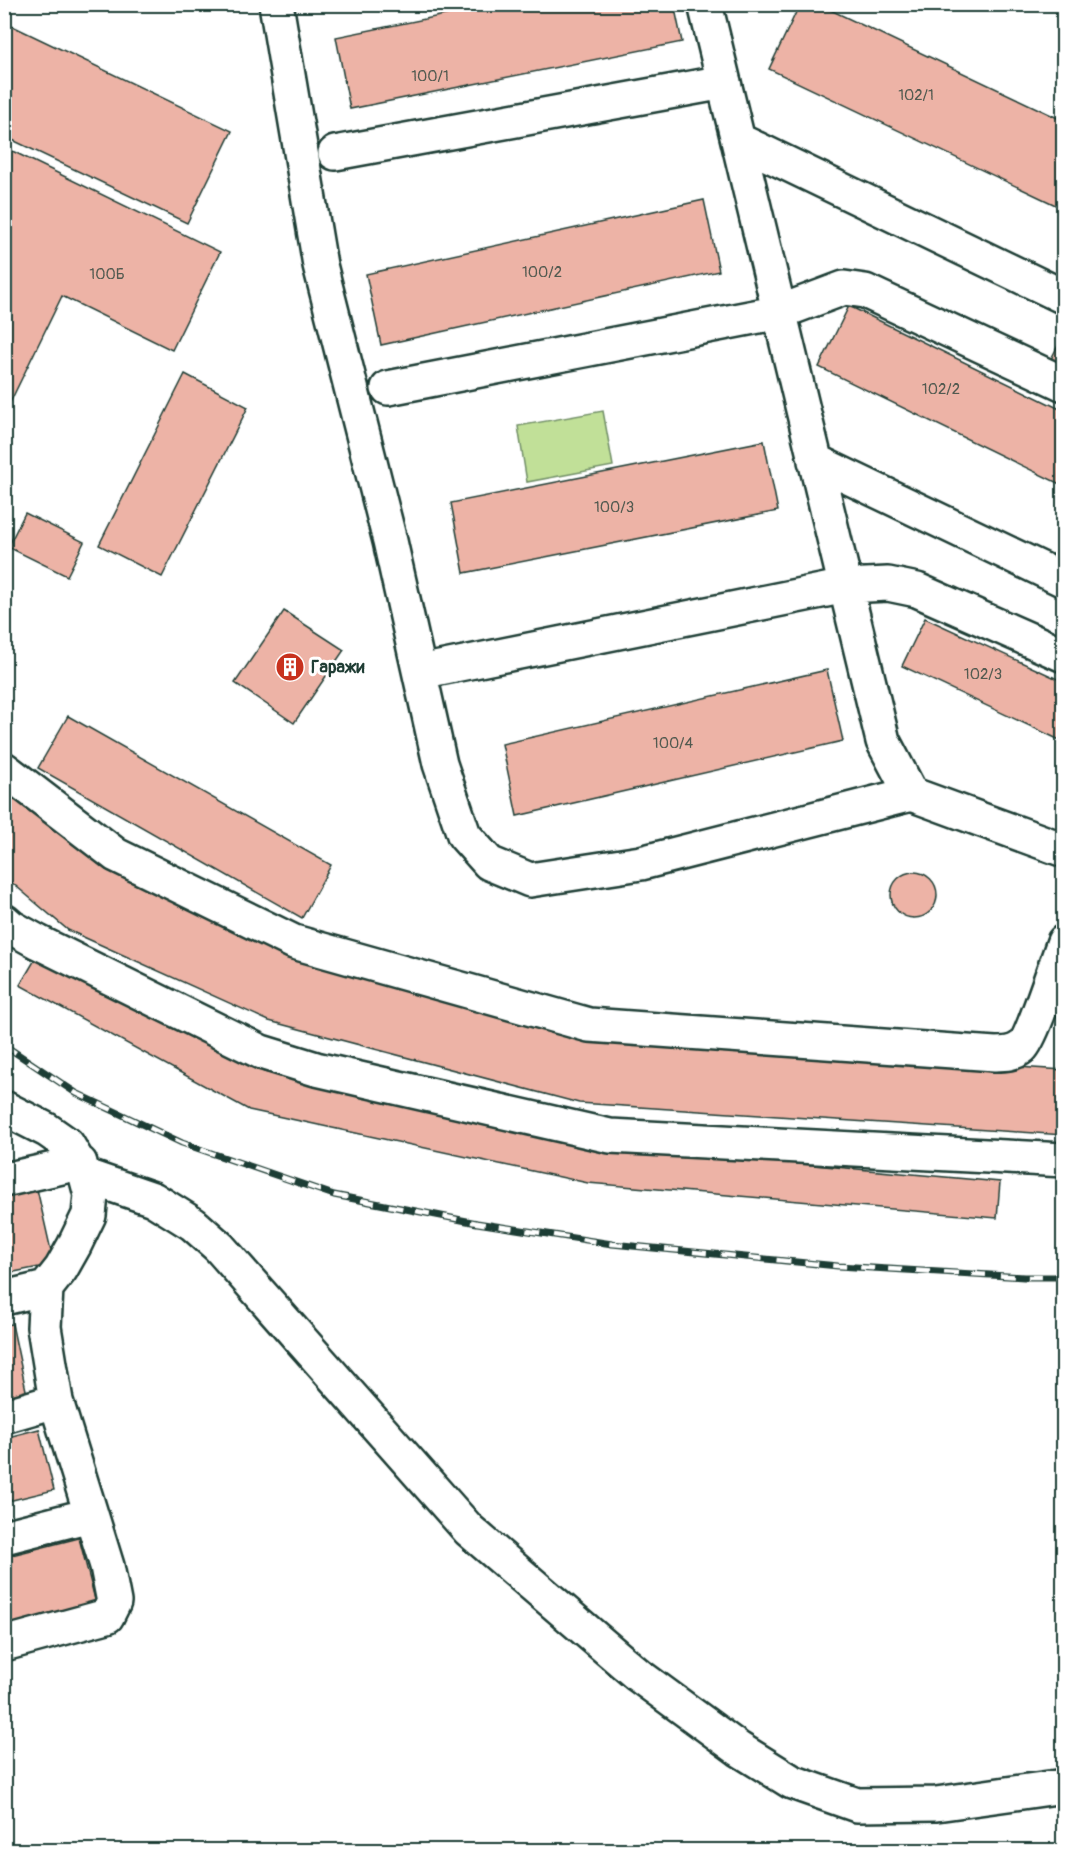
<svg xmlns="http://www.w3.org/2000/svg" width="1068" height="1855" font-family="Pangolin,sans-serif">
	<rect width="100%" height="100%" fill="#fff"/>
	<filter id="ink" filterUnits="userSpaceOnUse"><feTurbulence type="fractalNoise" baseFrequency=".0167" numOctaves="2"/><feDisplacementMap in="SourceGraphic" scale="12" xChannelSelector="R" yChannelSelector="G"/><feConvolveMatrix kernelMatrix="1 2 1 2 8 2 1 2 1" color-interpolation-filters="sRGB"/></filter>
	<g filter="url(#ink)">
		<path fill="#c1e098" stroke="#708e66" stroke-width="1.5" d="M603,411L613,466L527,482L518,426Z"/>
		<path fill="#edb3a6" stroke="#1f3d34" stroke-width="1.5" d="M499,4H674L682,42L350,109L336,37Z
			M800,4H818L1064,121V209L769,69Z
			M4,22L232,131L187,223L4,136Z
			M4,147L220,252L172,350L62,296L4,415Z
			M704,200L719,271L381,345L366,274Z
			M849,306L1064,411V486L819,367Z
			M1064,334V368L1050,361Z
			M185,374L248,407L162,577L99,545Z
			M764,441L778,511L464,573L451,503Z
			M25,513L84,542L67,576L8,547Z
			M284,611L344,650L294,723L235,683Z
			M925,618L1064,682V742L902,666Z
			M827,670L843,741L517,816L502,744Z
			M68,716L331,865L302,918L38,768Z
			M4,786L106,870L291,957L590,1039L1064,1070V1135L579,1103L269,1021L68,930L4,876Z
			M891 895a23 23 0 1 1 46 0a23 23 0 1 1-46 0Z
			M40,951L264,1072L593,1145L1000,1182L997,1218L588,1183L249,1110L20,985Z
			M37,1189L54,1264L4,1274V1197Z
			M12,1324L27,1395L4,1400V1325Z
			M39,1429L54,1490L4,1502V1438Z
			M79,1538L97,1607L4,1631V1557Z"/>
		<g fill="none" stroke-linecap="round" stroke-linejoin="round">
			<g stroke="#1f3d34" stroke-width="38">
				<path id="minor" d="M276,4L320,265L390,541L440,764L464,835L489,863L530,880L641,863L911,794
					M705,4L883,741L911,794L1064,850
					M738,140L1064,297
					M335,153L724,82
					M388,388L780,312L844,288L865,291L1064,384
					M815,461L1064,580
					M420,672L846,586L888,584L917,590L1064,655
					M4,769L116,855L294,942L589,1025L995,1054C1004,1054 1014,1054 1022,1047C1032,1038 1057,960 1064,942
					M4,921L11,927L38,942L261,1052L316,1069L610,1136L1064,1160
					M4,1108L47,1130L67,1144L86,1176L91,1195L89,1215L74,1246L61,1269L46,1288L44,1327L56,1401L107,1566L114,1602L107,1616L4,1644
					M86,1176L153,1199L193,1224L219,1247L469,1530L638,1675L739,1749L792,1782L857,1805L936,1804L1064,1786
					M4,1180L80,1163
					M4,1298L46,1288
					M4,1416L56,1401
					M4,1537L90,1515"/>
			</g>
			<use href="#minor" stroke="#fff" stroke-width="33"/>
			<g stroke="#1f3d34" stroke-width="7">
				<path id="rail" d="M4,1045L76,1093L182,1143L334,1195L477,1223L612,1244L838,1266L1024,1277H1064"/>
			</g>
			<use href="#rail" stroke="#fff" stroke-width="4.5" stroke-dasharray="14" stroke-linecap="butt"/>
		</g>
	</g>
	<defs>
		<g id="building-disc" transform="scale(1.5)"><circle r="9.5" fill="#c8321e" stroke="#fff"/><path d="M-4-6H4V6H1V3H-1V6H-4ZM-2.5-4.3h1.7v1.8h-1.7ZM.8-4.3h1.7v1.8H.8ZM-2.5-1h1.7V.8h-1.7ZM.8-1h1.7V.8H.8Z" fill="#fff"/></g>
	</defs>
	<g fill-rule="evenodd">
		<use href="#building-disc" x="290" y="667"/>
	</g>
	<g text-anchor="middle" stroke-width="6" stroke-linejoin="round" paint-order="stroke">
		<g font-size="15" fill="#525a50">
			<text x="430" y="81">100/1</text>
			<text x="916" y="100">102/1</text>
			<text x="542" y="277">100/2</text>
			<text x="107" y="279">100Б</text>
			<text x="941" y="394">102/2</text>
			<text x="614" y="512">100/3</text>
			<text x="983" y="679">102/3</text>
			<text x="673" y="748">100/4</text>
		</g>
		<g font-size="18" font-weight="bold" fill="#1f3d34" stroke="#fff" text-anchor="start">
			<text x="311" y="673">Гаражи</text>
		</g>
	</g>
	<rect width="1068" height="1855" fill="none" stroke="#fff" stroke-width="24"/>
	<rect x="12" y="12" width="1044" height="1831" fill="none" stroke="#1f3d34" stroke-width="2" filter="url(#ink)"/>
</svg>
